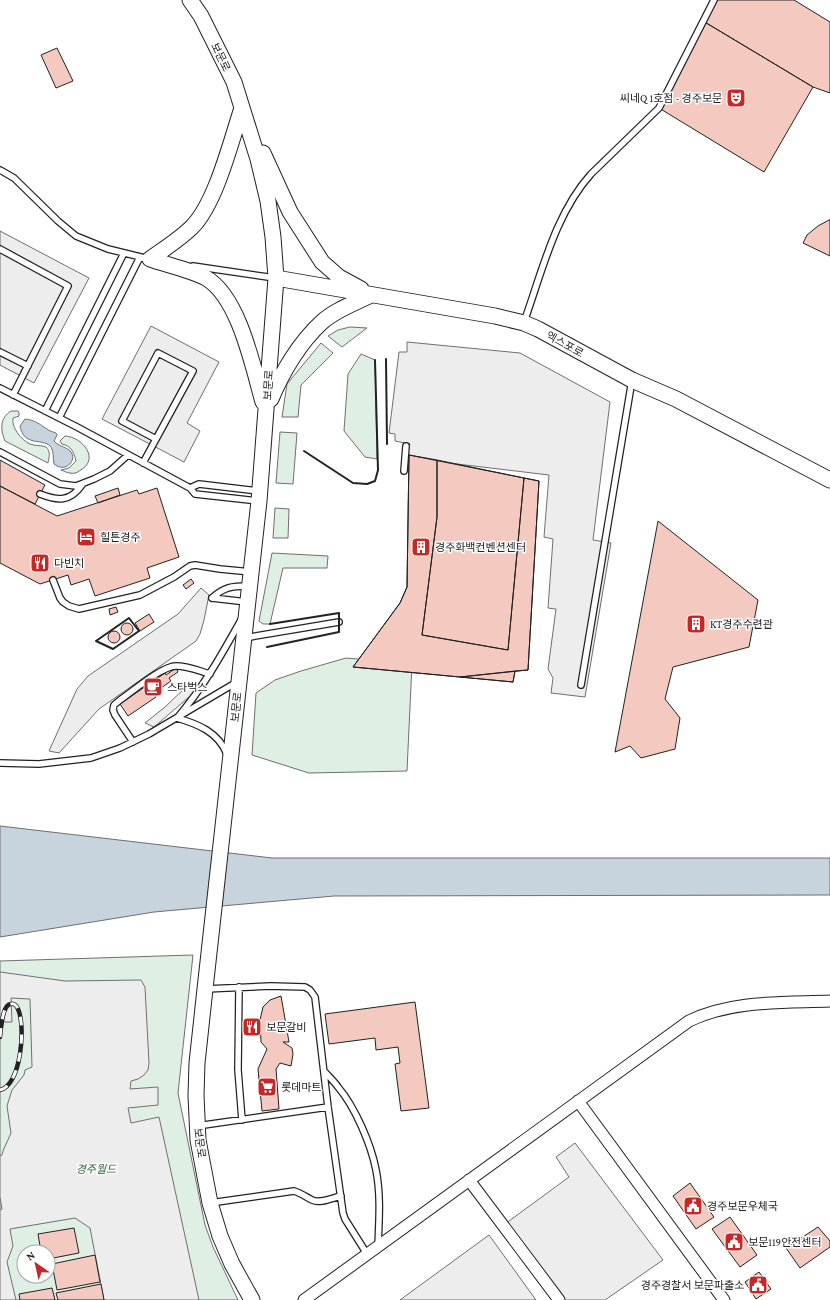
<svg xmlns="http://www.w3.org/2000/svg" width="830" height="1300" font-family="'Crimson Pro','Noto Sans KR',serif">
	<rect width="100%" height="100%" fill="#fff"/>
	<path fill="#e0efe3" stroke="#6f6f6f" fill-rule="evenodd" d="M350,327L367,328L342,347L328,336L338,330Z
		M321,343L333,353L301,385L298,417H282L287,384Z
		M361,354L375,360L377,459L365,457L344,431L348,374Z
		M11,411H18L19,413V416L13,418C11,427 21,440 30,444C35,446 41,445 46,447C51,451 49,457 48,463L5,441C0,429 0,418 11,411Z
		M280,432L297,433L293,484L276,483Z
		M65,436C83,437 101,460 79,471C77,473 73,474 70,473C67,473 64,471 61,470L69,468L76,461C74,452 71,446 62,444L60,441Z
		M275,508L289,509L288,538H273Z
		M272,553L328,556L327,568H283L270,624H263L259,621Z
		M346,658L412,664L407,771L309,773L252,755L256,693L275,680L301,671Z
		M193,955L178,1093L205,1225L213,1247L238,1300H0V961ZM24,1252H48V1276H24Z"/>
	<path fill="#ededed" stroke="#6f6f6f" d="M0,231L89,278L34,383L0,365Z
		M151,326L219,362L187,423L200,431L184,462L102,419Z
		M407,342L520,353L610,402L593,540L611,543L585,697L551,693L553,678L548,669L556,609L548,608L553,539L544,537L549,475L407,458L410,444L395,441V434L389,433L399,352H407Z
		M201,588L209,595L204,620L200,634L196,641L99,709L59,753L49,751L77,689L88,676L178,614Z
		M186,687L196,691L154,727L145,723L165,707Z
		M0,972L65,981L141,980L145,987L149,1063L148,1070L144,1075L138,1079L131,1081L130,1089L158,1087V1105L128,1108L131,1123L159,1117L199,1300H104L90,1228L75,1218L10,1229L13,1246L7,1262L16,1300H0V1210L2,1209L0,1197V1156L2,1155L3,1151L11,1133L7,1106L12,1090L24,1075L25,1070L32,1067L30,999L11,998L12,1022H0Z
		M575,1143L663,1260L605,1300H563L505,1224L569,1177L556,1157Z
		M489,1235L536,1300H400Z"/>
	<path fill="#c7d3dd" stroke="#6f6f6f" d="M25,419C35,420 39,424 47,429C49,431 53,432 56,433L57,435L54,441C59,447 66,446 71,452C76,459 69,469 60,467C58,467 56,465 54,464C53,459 54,450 50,446C42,438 24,447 20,426Z
		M0,826L272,858H830V895L334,896L154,912L0,937Z"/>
	<path fill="#f3c9c0" stroke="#222" d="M714,0H794L830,22V93L813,87L703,21Z
		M703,21L813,87L764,172L659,108Z
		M57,48L73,81L56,88L41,55Z
		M829,220H830V256L803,243L807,235L818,226Z
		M409,455L437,460V517L422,635L508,650L524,478L539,481L528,670L515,671L513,682L353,667L400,603L407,587Z
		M409,455L539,481L528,670L460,677L353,667L400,603L407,587Z
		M0,460L45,485L35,504L0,486Z
		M437,460L524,478L508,650L422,635L437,517Z
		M0,486L57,516L137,490L139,494L157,488L179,557L147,568L150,578L95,596L89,579L71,585L68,575L40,584L0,563Z
		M118,488L120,495L98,503L95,496Z
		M658,521L758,600L749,647L673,667L665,699L680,718L675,749L641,758L630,746L615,752Z
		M191,579L194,583L186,589L183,585Z
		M116,607L118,612L110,615L109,609Z
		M149,614L154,622L140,631L135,623Z
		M121 629a6 6 0 1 1 12 0a6 6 0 1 1-12 0Z
		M108 637a6 6 0 1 1 12 0a6 6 0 1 1-12 0Z
		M176,668L178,672L169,678L171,681L154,693L156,697L128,716L120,704L165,673L166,675Z
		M515,671L513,682L460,677Z
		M281,996L289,1042H283L292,1048L293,1054L291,1066L280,1063L276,1069L279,1109L262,1111L258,1069L267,1049L261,1042L260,1020L263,1007L270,1000Z
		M415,1002L429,1108L401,1111L395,1064L400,1063L398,1047L376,1050L375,1038L329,1044L325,1014Z
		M690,1183L714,1217L696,1229L673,1196Z
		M730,1217L757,1255L740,1267L712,1229Z
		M818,1227L830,1241V1247L800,1268L786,1248Z
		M74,1228L79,1253L48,1259V1252H41L38,1234Z
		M95,1255L100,1282L57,1290L52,1264Z
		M759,1272L771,1289L756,1299L745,1282Z
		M101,1284L104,1300H58L56,1293Z
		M52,1288L55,1300H20L19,1294Z"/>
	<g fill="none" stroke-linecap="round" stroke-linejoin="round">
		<g stroke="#222" stroke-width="8">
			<path id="lane" d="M0,170L14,178L58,221L76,236L108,249L149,259
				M0,249L68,286L13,395
				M193,266L275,278
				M524,322C542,272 555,214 591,174L659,108L714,0
				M0,352L28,366
				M0,388L77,427L190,488L195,494L259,501
				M45,411L124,253
				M59,418L140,257
				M0,452L60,484L76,486L94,479L110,471L128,455
				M143,463L193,371L158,353L122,421L156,439
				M404,471L406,446
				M190,488L199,484L258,491
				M40,494C58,501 70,502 82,485
				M53,580L60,598L63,602L69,606L79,609L140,595L174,577L190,566L195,565L220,569L251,572
				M212,598C224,587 232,586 248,586
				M212,598L247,602
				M244,638L339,622
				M581,685L632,380
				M133,742L115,715L113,710L114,705L120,700C133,691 162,666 176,666C188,666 199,671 210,674
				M227,754C218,732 198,724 177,718C203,688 222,654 241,620
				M0,763L39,764L91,758L120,748L149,734L237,682
				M239,987L238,1070L242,1120
				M205,989L271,986L305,987L310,990L315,997L328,1107L343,1213L345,1219L367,1254
				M324,1071C328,1076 334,1081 338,1087C355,1107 371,1144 376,1170C381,1195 379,1221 378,1246
				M197,1126L328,1107
				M210,1203L294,1191C301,1193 306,1197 312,1200C320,1204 332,1198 341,1196"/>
		</g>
		<g stroke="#222" stroke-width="13">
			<path id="street" d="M578,1101L724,1300
				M469,1180L559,1300
				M304,1300L689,1021C732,1000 783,1003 830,1001"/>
		</g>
		<g stroke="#222" stroke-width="17">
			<path id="secondary" d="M190,0L201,16L234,82L258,159L268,201L273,237L276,278L259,501L205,989L197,1063L196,1095L198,1140L210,1203L220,1236L232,1264L252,1300
				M263,153L290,212L322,262L339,277L361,289
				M150,259C167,265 190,270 206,278C239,297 253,367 263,402
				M150,259C164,249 180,239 192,227C216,203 231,141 242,108
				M276,278L495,316L524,323L538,329L632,380L676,399L830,480
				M271,399C282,372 300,342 322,322C335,310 355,303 371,295"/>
		</g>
		<use href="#lane" stroke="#fff" stroke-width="5.5"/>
		<use href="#street" stroke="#fff" stroke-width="11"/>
		<use href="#secondary" stroke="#fff" stroke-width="15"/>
		<g stroke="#222" stroke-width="4.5">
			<path id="rail" d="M0,1037C1,1030 2,1004 11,1004C14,1003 17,1006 18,1009C26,1026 21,1086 0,1090"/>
		</g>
		<use href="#rail" stroke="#fff" stroke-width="3" stroke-dasharray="9" stroke-linecap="butt"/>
		<path stroke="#222" stroke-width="2" d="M386,359L387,444
			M304,451L353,483L367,484L375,481L378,470L375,360
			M129,618L139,631L113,649L96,641Z
			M267,647L339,632V613L270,624"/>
	</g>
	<defs>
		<g id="theatre-square" transform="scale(1)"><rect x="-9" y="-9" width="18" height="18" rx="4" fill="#c62828" stroke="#fff"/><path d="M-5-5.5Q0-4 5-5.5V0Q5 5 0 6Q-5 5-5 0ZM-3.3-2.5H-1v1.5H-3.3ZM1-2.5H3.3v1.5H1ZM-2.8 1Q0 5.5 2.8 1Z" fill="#fff"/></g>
		<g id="hotel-square" transform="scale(1)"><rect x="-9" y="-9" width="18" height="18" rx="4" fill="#c62828" stroke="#fff"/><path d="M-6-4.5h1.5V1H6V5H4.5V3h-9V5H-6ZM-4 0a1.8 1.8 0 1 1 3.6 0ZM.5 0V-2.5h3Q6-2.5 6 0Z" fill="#fff"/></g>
		<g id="building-square" transform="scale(1)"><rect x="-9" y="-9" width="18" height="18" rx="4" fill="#c62828" stroke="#fff"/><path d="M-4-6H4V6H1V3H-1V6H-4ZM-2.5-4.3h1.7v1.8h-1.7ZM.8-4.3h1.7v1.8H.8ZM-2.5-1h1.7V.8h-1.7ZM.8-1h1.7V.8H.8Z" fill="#fff"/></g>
		<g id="restaurant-square" transform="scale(1)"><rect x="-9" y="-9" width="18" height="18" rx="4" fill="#c62828" stroke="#fff"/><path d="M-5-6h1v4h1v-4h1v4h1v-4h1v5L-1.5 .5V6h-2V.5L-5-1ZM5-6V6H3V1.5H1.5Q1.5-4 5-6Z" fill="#fff"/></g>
		<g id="cafe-square" transform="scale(1)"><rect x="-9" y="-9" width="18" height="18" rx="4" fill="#c62828" stroke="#fff"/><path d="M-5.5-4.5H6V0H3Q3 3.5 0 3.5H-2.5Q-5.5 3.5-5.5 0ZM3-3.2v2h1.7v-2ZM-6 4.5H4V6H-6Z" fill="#fff"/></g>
		<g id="supermarket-square" transform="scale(1)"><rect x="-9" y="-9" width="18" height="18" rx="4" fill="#c62828" stroke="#fff"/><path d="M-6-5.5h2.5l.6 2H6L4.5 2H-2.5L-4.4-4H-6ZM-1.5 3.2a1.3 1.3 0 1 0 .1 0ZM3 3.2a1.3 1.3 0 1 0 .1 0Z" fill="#fff"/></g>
		<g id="civic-square" transform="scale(1)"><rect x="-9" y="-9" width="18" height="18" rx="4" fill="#c62828" stroke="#fff"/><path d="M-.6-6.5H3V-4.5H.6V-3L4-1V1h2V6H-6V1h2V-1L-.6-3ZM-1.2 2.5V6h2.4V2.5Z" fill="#fff"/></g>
	</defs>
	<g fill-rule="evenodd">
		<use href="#theatre-square" x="736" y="98"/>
		<use href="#hotel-square" x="86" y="537"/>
		<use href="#building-square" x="421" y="547"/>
		<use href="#restaurant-square" x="40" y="563"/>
		<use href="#building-square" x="696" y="624"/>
		<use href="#cafe-square" x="153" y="687"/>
		<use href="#restaurant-square" x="252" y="1027"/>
		<use href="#supermarket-square" x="267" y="1087"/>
		<use href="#civic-square" x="693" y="1206"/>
		<use href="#civic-square" x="734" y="1242"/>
		<use href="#civic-square" x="758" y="1285"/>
	</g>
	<g text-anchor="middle" stroke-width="3" stroke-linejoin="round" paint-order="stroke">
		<g font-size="11" fill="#222" stroke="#fff">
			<text transform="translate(221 57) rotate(64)" y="4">보문로</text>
			<text transform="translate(565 344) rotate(29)" y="4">엑스포로</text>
			<text transform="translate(268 385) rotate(-86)" y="4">보문로</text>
			<text transform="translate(236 707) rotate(-84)" y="4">보문로</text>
			<text transform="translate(200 1143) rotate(82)" y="4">보문로</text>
		</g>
		<g font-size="11" fill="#222" stroke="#fff" text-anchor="start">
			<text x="722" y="102" text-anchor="end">씨네Q 1호점 - 경주보문</text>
			<text x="100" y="541">힐튼경주</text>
			<text x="435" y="551">경주화백컨벤션센터</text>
			<text x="54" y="567">다빈치</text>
			<text x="710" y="628">KT경주수련관</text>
			<text x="167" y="691">스타벅스</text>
			<text x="266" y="1031">보문갈비</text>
			<text x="281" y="1091">롯데마트</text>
			<text x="707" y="1210">경주보문우체국</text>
			<text x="748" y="1246">보문119안전센터</text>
			<text x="744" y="1289" text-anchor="end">경주경찰서 보문파출소</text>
		</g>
		<g font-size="11" font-style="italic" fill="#2f5e38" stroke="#fff">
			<text x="96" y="1173">경주월드</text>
		</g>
	</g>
	<g transform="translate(36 1264) rotate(326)"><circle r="19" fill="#ffffff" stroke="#a7a7a7"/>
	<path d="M0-3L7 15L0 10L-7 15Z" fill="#c62828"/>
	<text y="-6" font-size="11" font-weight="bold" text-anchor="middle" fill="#222222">N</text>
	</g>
</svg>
